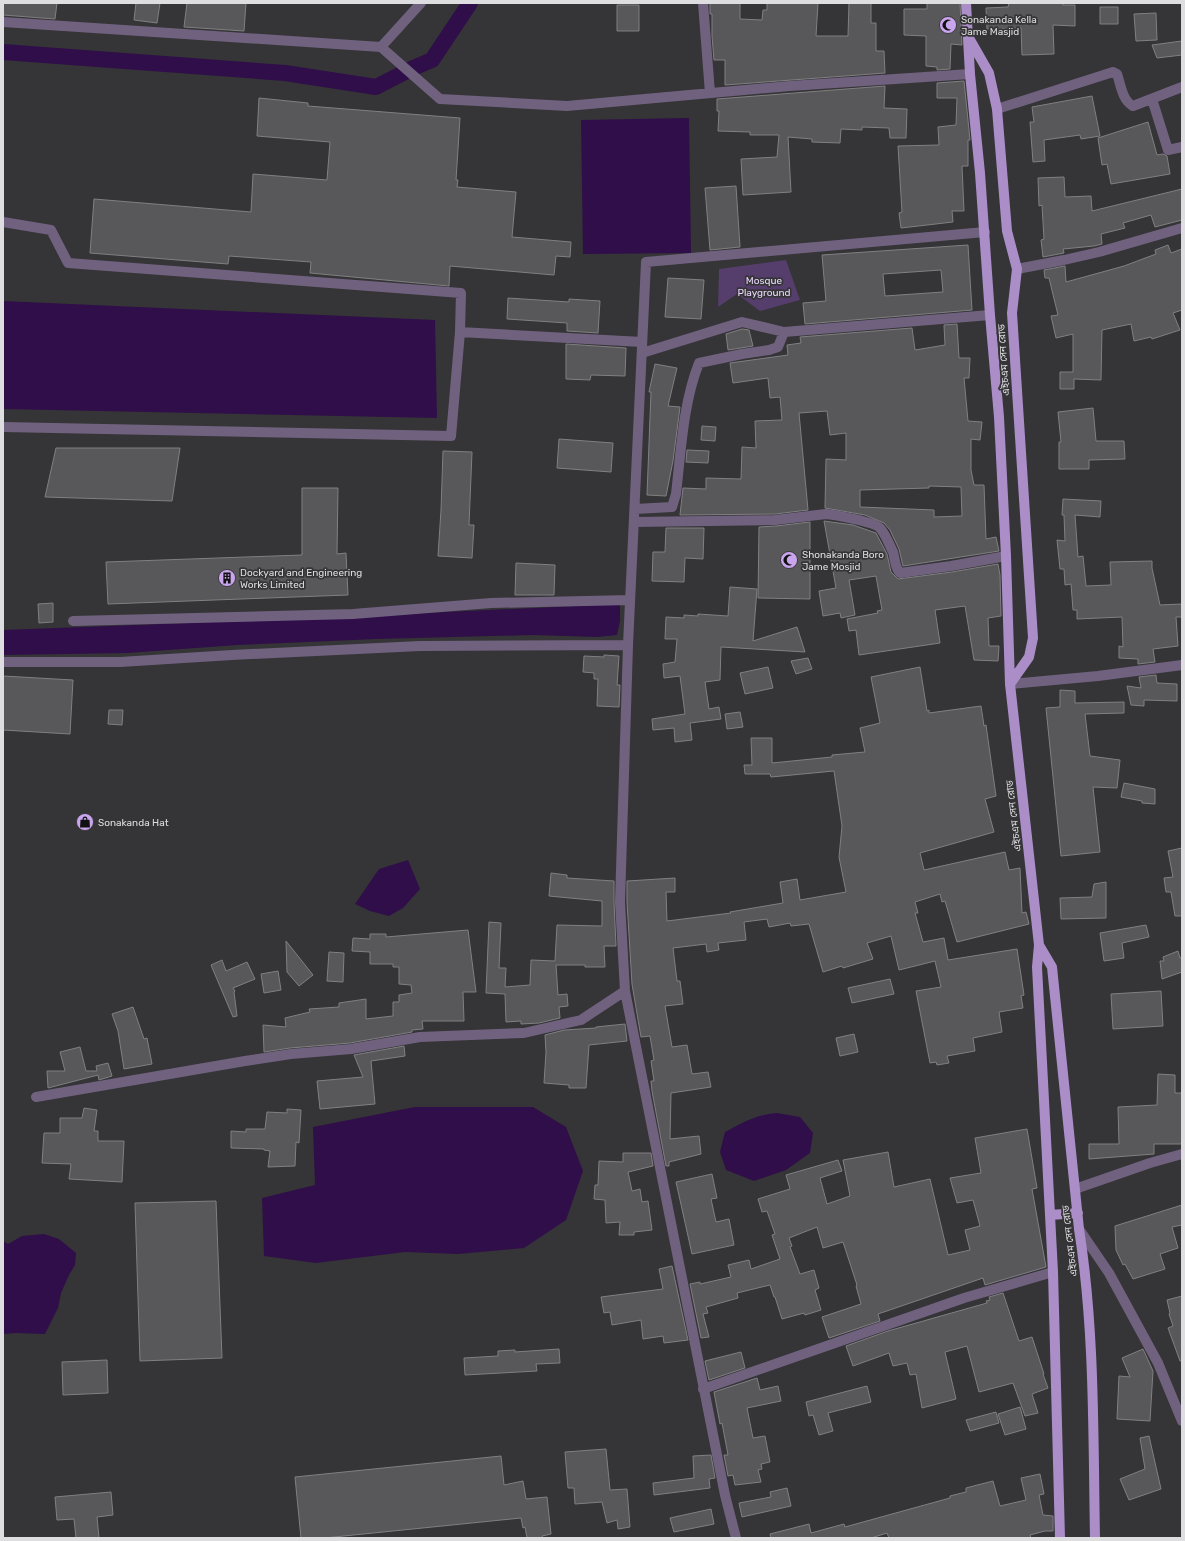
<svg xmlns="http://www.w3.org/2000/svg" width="1185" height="1541" font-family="Rubik,'Noto Sans Bengali',sans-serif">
	<rect width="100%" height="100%" fill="#353437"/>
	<path fill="#553e6b" d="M786,260L800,300L760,311L737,294L718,307L719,269Z"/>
	<path fill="#300e49" d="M689,118L691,253L583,254L581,120Z
		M3,301L435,320L437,418L3,409Z
		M620,604V621L617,635L597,637L533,635L377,639L237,645L127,653L3,655V630L297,619Z
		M408,860L420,889L403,908L389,916L370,911L355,904L379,869Z
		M415,1107H533L566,1127L583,1171L566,1220L524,1248L458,1254L405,1252L316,1263L264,1256L262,1198L315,1185L313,1127Z
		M777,1113L800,1117L813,1133L810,1153L786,1170L754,1181L726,1170L720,1152L725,1132C744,1122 755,1115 777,1113Z
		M44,1234L59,1239L76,1253L75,1265L69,1275L61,1293L58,1308L45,1334L16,1333L3,1334V1241L8,1244L22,1236Z"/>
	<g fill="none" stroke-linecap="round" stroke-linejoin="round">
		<path stroke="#300e49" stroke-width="16" d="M3,52L285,73L376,87L413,68L432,60L470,3"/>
	</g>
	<path fill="#58575a" stroke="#807f82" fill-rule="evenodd" d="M3,3H57L55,19L3,15Z
		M136,3H160L157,23L134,20Z
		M187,3H246L244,31L184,27Z
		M710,3H740V19L762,20L763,10H767V3H818L816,36H848L849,3H871V23H876V51H884L885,73L725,85V60H714L712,36V14H710Z
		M927,3H960L962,45L951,44L950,69L937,70V67L926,66V36L904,35V9H927Z
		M1009,3H1063V5H1075V26L1053,25L1054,54L1022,55L1021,28L987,29L986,8L1008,7Z
		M617,5H639V31H617Z
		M1100,7H1118V24H1100Z
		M1156,13L1157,40L1136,41L1134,14Z
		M1182,41V55L1157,58L1152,45Z
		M964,81L970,140H968V166H962L964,211H952L953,222L901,228L899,213L902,212L898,146L939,145L938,127L956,125L957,98H937V83Z
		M885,86L884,108L907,109L906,138H890L889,128L862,127V130L841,129L840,143L812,142V139L788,137L791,192L743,195L741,159L777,157L779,135H750V132L718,131L719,111H717V99Z
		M1092,96L1100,136L1081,139L1080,135L1044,140L1045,161L1033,162L1030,122H1034L1032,107Z
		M259,98L308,103V106L460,118L456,180H458L457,187L516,192L512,237L571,242L570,257L556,256L554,275L450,266L449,286L310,273L311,262L229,256L228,264L90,253L94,199L251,212L253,174L327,180L330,142L257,136Z
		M1148,122L1157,155L1163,154L1167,156L1170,174L1111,184L1107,164L1102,165L1098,138Z
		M1064,177L1065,197L1091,196L1092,211L1182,189V220L1155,227L1151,215L1123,223L1125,228L1101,234L1102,244L1094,246L1063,249L1064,253L1043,257L1041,240L1044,239L1042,205L1039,206L1038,178Z
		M736,186L740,247L710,250L705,188Z
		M968,245L972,310L805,324L803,303L826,301L822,255ZM941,270L943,292L885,296L883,274Z
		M1168,245L1171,253L1182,249V310L1173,313L1180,330L1152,339L1151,337L1134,341L1131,324L1102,330L1101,380L1074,379V389H1060V372H1073V334L1056,338L1051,316L1058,315L1049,278H1045L1044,270L1065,266L1066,282L1124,266L1156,254L1155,250Z
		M668,278L704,280L701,319L665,317Z
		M508,298L569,302V299L600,301L598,333L567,331V323L507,319Z
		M957,324L959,358H970L969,378H964L968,421L982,422L980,440L971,439V470L974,485H984L986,539L996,537L999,551L903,566L899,549L890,530L884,523L865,515L825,508L826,459L846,460V433L830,435L827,411L799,413L808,510L775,514L680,515L683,488L706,489V478L741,479L742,447L756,448L755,421L782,420L780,397L770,398L768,378L733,383L730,363L788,355L787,345L801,343L800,337L912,328L915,350L945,345L944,325ZM929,486L961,487L962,516L934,517V510L860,507V490L929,488Z
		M742,329L749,330L753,346L728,350L726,334Z
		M566,344L626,348L625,376L591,375L590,380L566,379Z
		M655,364L677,368L668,406L680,407L673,461L666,496L647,495L651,392H649Z
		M1093,408L1096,441H1124L1125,459L1089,460V469H1059V442H1061L1058,412Z
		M702,426L716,427L715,441L701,440Z
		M559,439L613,443L611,472L557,468Z
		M56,448H180L172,501L45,497Z
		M687,450L709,451L708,463L686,462Z
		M443,451L472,452L469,525H474L472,558L438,556L441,510Z
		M302,488H338L337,554L346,553L348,595L108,604L106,562L302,555Z
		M1063,499L1101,501L1100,517L1075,515L1078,557L1083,556L1086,586L1111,585L1110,562L1152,561V568L1160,605L1182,604V617H1176L1178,646L1153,649L1155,662L1138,664V659L1119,658V646L1123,647L1122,617L1077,619V610H1073L1071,584L1065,585L1064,569H1060L1057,540L1065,541L1064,515H1062Z
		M824,521L853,525L876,533L887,554L891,572L898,579L952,572L998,564L1000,575L1001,616L988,618L989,646H999L998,661L974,660L965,606L935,610L940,643L859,655L856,630L849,631L847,619L878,613L877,611L882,610L876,576L849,580L855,615L841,618L840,613L823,616L819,591L836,588Z
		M810,522V599L758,598L759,527L776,526Z
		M666,528H704L703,559L685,558L684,582L652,581L653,552H665Z
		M516,563L555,565L554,595H515Z
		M730,587L757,589L753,641L797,627L805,652L721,647L720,680L705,682L709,709L719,707L721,719L690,723L692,740L675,742L674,728L653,730L652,719L685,714L680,676L664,678L663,664L675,662L677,639H665L666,617L684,618V615L698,616V614L728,616Z
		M53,603V622L39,623L38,604Z
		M604,655L619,656L617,685H620L619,707L597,706L598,679H594V673L583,672L584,656L604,657Z
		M808,658L812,669L796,674L791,661Z
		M768,667L773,688L745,694L740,673Z
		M920,667L927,711L929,710V713L981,706L984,726L986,725L996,796L985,799L994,832L920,853L924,870L1005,852L1009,870L1020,868L1022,913L1026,912L1029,924L957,942L945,901L942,902L940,894L915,902L918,913H915L923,942L944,938L948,960L1017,949L1024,995L1021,996L1023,1008L999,1012L1002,1032L973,1038L975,1051L947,1056L949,1063L937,1065L936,1062L930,1063L916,991L941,987L935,961L899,970L891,936L867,943L873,959L843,968L842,966L823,972L809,924L791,926L790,923L769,927L767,919L744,922L746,940L718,943L719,950L707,952L706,944L673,948L677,981H680L683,1004L665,1006L672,1047L687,1045L692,1074L708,1072L711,1087L671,1093L670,1139L699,1136L701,1154L669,1162V1166H666L652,1091L651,1081H654L651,1061L654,1060L650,1036L641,1037L632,984L627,902V881L675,878V892H666L667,921L731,913L730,912L783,903L780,882L797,879L800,900L846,892L839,857L842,826L834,771L771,777L770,774H745L744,765H752L751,738H772V763L832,757V755L865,752L860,728L880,723L871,677Z
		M1156,675L1157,683L1177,684V701L1144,700V706L1131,705L1127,686L1141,688L1139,677Z
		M3,676L73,680L70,734L3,730Z
		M1060,690L1075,691V703L1124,702V713L1085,714L1090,756L1120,760L1117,788L1093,787L1100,852L1061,856L1046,708L1060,707Z
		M109,710H123L122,725L108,724Z
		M740,712L743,727L727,729L725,714Z
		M1124,783L1155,789V804L1142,803V801L1121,797Z
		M1182,848V916H1175L1171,892H1166L1164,878L1173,877L1168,851Z
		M551,873L567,875V878L614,881V902L616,946H604L605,967H585V965H556L558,995L567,994L568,1006L559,1007L560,1018L539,1023L521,1024V1021L506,1022L505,994L486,993L489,922L501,923L499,968H506L505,987L530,985L531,960L555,961L557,925L602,926V901L549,896Z
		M1106,882V918L1061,919L1060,898L1092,897L1094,884Z
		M1146,925L1149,937L1122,943L1124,958L1104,961L1100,933Z
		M468,930L476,992H463L464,1021H422L423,1029L412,1030V1032L350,1043L290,1048L264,1052L263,1025L286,1027L285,1018L310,1012L309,1009L339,1007V1003L366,999V1019L393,1016V1002H399V995L412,993L411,985L399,984V967H393V964H370V952L352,951L353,938L370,939V934H386V937Z
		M286,941L313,975L299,986L287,972Z
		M1178,951L1180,958L1182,957V972L1162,979L1160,961H1164L1163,957Z
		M329,952L344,953L343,982L327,981Z
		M222,960L226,971L247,962L255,979L233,988L235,991L234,992L237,1016L233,1017L211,965Z
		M278,971L281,990L264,993L261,974Z
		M890,979L894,994L852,1003L848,988Z
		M1161,991L1163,1026L1113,1029L1111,994Z
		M133,1007L144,1039L147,1038L152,1064L124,1069L118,1031L112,1014Z
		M625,1024L627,1041L589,1045L586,1088H569V1085L544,1083L546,1052L545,1035L564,1030L596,1028V1027Z
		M854,1034L858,1052L840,1056L836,1038Z
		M404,1046L405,1056L371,1061L375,1104L320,1109L317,1081L363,1077L354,1055Z
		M80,1047L86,1071H97L96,1066L108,1063L112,1076L99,1080L98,1075L48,1088L47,1071H65L60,1052Z
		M1158,1074L1175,1075V1093H1182V1144H1154V1154L1089,1159V1144H1119L1118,1107L1157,1105Z
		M84,1108L97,1110L94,1131H98V1141H124L122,1182L69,1179L71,1164L42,1163L44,1133H60V1118H82Z
		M287,1109L301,1110L299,1143L296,1142L295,1166L268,1167L270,1151L264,1150V1149L231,1148V1131L246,1132V1129H265L267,1112L287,1113Z
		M1027,1129L1037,1188L1032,1189L1046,1267L985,1285L983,1278L878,1314L880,1321L829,1338L822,1317L861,1304L856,1286L857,1285L843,1242L823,1248L817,1227L789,1238L792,1246L790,1247L800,1274L814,1270L819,1288L815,1290L821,1310L805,1315L804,1313L782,1319L775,1297H774L770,1285L737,1293L738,1298L706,1307L708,1313L703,1314L709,1337L701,1338L690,1284L700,1282V1284L731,1277L728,1265L749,1260L751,1269L780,1259L772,1235L775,1234L767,1211L762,1212L758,1199L790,1189L786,1175L838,1160L842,1171L820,1178L827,1204L850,1196L843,1160L888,1152L894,1187L930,1179L948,1255L970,1250L965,1230L980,1226L973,1200L957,1203L950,1178L981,1173L975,1138Z
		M623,1153H651L653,1166L628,1172L632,1191L640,1189L642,1202L648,1201L652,1230L634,1232V1235H619L620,1222L606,1223L605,1200L594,1199L595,1185H598L599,1161L623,1162Z
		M712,1174L717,1198L711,1199L716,1222L729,1219L734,1245L692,1254L676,1182Z
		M216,1201L222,1358L140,1361L135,1203Z
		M1182,1205V1225L1172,1227L1178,1248L1160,1254L1165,1269L1133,1279L1125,1264L1123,1265L1116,1250L1115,1226Z
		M672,1266L688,1340L664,1343L663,1336L643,1339L641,1320L612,1325L610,1312L604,1313L601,1297L663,1289L659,1269Z
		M1003,1293L1019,1341L1032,1337L1044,1374H1043L1048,1388L1032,1394L1038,1413L1025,1416L1013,1383L979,1392L967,1346L945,1352L956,1399L922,1408L916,1374L910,1375L907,1363L893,1366L889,1353L853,1366L846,1346L888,1331L987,1303L986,1301L990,1300L989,1297Z
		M1182,1296V1361H1180L1168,1328L1173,1326L1169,1314L1170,1313L1167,1300Z
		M559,1349L560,1363L536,1364L537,1371L465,1375L464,1358L498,1356V1351L515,1350V1352Z
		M1143,1349L1153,1371L1150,1421L1117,1419L1119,1376L1130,1377L1122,1358Z
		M741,1352L745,1368L709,1380L705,1361Z
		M107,1360L108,1393L63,1395L62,1362Z
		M757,1378L760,1390L778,1386L781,1401L747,1408L753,1438L765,1436L770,1462L761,1464L762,1469L758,1470L761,1482L735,1485L733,1475L728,1476L724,1455H728L722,1423L720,1424L714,1392Z
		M867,1386L871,1402L828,1413L833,1431L819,1435L813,1415L809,1416L806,1402Z
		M1020,1407L1026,1429L1005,1435L998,1414Z
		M996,1412L999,1423L970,1431L966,1420Z
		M1149,1436L1161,1489L1129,1500L1120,1479L1145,1469L1140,1438Z
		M606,1449L610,1490L627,1489L630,1527L618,1529L617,1520L607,1523L602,1502L575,1504L574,1488H568L565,1452Z
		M711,1455L715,1478L709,1479L710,1488L654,1495L653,1483L694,1478L693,1456Z
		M501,1456L504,1485L523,1481L526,1499L547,1497L551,1534L542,1536L543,1538H527L525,1527L523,1528L521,1518L324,1538H301L295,1477Z
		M1040,1474L1044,1494L1039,1495L1043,1515L1053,1516V1531H1045L1030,1535L1031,1538H889L887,1533L871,1538H771L770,1534L809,1524L811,1533L844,1524L845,1527L950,1498V1496L966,1492V1488L993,1481L1000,1506L1026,1500L1021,1478Z
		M787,1488L791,1506L742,1517L739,1503L771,1497L770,1492Z
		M111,1492L113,1515L97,1517L99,1538H76L74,1519L57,1520L55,1497Z
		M711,1509L714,1524L674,1532L670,1518Z"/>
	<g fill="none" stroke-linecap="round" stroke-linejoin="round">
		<path stroke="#70627f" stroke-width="10" d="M703,3L710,93
			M3,22L381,47L440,99L567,106L790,86L970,74
			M381,47L421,3
			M1152,99L1168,150L1182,147
			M997,109L1113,72L1117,74C1121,85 1122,100 1133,106L1182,87
			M3,222L51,230L68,263L461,293L460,332L642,342
			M1017,269L1064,260L1099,252L1182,228
			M642,353L742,322L784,332L990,315
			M3,427L451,436L460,332
			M635,509L672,507L676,494C681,451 683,403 699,363L742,354L769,350L778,347L784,332
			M634,522L775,520L826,514C835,515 875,522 880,528C886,535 889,544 893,552C895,559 895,568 900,573L951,566L1006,556
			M73,621L353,614L491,603L630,600
			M3,662H120L232,655L420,646L628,645
			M1010,684L1098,676L1182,665
			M36,1097L245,1061L291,1054L351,1049L420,1037L524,1033L581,1020L625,991
			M1075,1189L1150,1163L1182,1154
			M1079,1229L1109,1273L1158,1363L1182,1421
			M703,1389L964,1298L1053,1272
			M736,1538L725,1495L625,991L620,902L628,645L646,262L985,232"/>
		<path stroke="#ab8ec8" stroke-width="10" d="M966,3L970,74L980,173L990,315L999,417L1006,556L1010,684L1039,945L1037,967L1053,1272L1060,1538
			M969,38L989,73L997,109L1007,231L1017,269L1012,313L1033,638L1029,657L1010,684
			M1039,945L1052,967L1079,1229C1095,1331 1093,1435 1095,1538
			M1050,1215L1078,1213"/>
	</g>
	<defs>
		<g id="mosque-disc" transform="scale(0.9)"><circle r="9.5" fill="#c9a5ee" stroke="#353437"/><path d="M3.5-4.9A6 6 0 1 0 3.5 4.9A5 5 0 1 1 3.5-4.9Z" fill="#111"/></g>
		<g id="building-disc" transform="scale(0.9)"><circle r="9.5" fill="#c9a5ee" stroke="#353437"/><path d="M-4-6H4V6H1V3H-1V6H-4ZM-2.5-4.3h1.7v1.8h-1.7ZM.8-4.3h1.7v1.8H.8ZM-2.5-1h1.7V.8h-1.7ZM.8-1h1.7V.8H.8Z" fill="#111"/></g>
		<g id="shop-disc" transform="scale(0.9)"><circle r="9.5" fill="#c9a5ee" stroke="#353437"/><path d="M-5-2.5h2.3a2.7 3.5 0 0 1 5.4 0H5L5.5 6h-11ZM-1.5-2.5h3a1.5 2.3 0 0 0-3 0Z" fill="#111"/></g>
	</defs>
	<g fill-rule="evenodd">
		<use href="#mosque-disc" x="948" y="25"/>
		<use href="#mosque-disc" x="789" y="560"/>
		<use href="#building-disc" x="227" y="578"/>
		<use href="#shop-disc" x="85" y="822"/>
	</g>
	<g text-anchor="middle" stroke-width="3.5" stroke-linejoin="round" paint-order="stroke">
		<g font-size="10" fill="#dedddf" stroke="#353437" text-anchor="start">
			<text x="961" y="23">Sonakanda Kella<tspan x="961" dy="12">Jame Masjid</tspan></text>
			<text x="802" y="558">Shonakanda Boro<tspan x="802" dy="12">Jame Mosjid</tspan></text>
			<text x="240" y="576">Dockyard and Engineering<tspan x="240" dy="12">Works Limited</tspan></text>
			<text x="98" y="826">Sonakanda Hat</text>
		</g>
		<g font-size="10" fill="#ead8fd" stroke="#353437">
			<text x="764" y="284">Mosque<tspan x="764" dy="12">Playground</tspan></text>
		</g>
		<g font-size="10" fill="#dedddf" stroke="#353437">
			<text transform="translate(1003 360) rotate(-94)" y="4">এইচএম সেন রোড</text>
			<text transform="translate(1013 816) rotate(-97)" y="4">এইচএম সেন রোড</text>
			<text transform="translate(1069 1241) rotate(-97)" y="4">এইচএম সেন রোড</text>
		</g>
	</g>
	<rect width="1185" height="1541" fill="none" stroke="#dedddf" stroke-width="8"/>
</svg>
